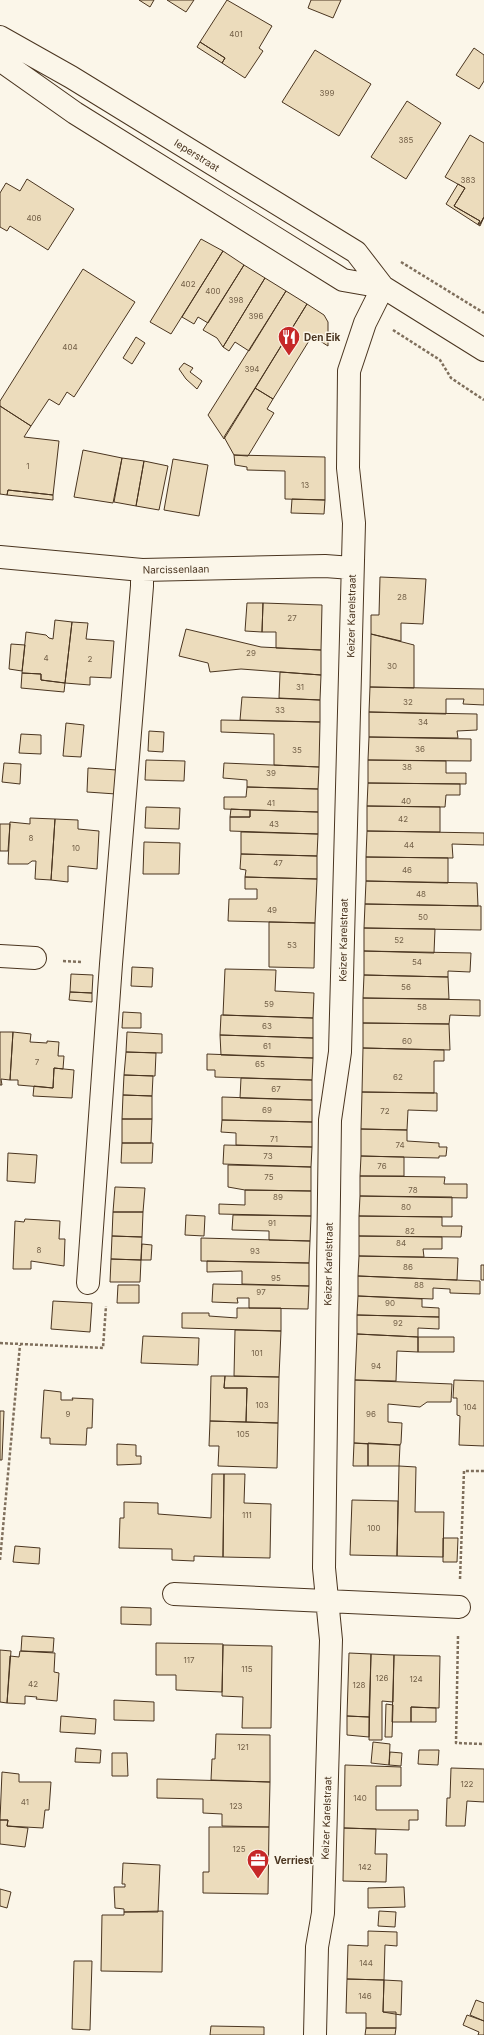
<svg xmlns="http://www.w3.org/2000/svg" width="484" height="2035" font-family="Inter,sans-serif">
	<rect width="100%" height="100%" fill="#fbf6e9"/>
	<path fill="#ecdcbc" stroke="#4a3520" d="M139,0H154L150,7Z
		M167,0H194L186,12Z
		M227,0L272,26L259,48L263,51L245,78L222,63L225,58L200,42Z
		M311,0H341L333,18L308,8Z
		M200,42L225,58L222,63L197,47Z
		M474,48L484,55V81L479,89L456,75Z
		M315,50L371,84L339,136L282,102Z
		M407,101L441,123L406,179L371,157Z
		M470,135L484,143V217L480,224H478L480,221L454,206L465,188L445,177Z
		M27,179L74,209L48,250L10,226L7,231L0,227V193L6,183L20,191Z
		M458,184L465,188L454,206L480,221L478,224H480L484,217L480,226L446,204Z
		M201,239L223,251L171,334L150,322Z
		M223,251L244,265L208,323L198,317L194,324L182,317Z
		M244,265L265,278L223,347L217,338L203,330Z
		M83,269L135,302L74,397L67,392L59,405L49,399L31,426L0,406V401Z
		M265,278L286,291L249,351L235,342L229,351L223,347Z
		M286,291L307,304L224,439L208,415Z
		M307,304L324,315L328,322V346L312,336L273,399L255,388Z
		M136,337L145,343L132,364L123,358Z
		M184,363L193,368L190,372L202,381L197,389L186,379L179,369Z
		M255,388L273,399L267,409L274,413L248,456L234,455L224,437Z
		M0,406L31,426L24,437L59,441L53,495L8,490L7,495L0,494Z
		M83,450L122,458L113,503L74,497Z
		M234,455L325,457V500L285,499V471L247,470V467L235,465Z
		M122,458L144,461L136,506L114,502Z
		M173,459L208,465L199,516L164,510Z
		M144,461L168,466L159,510L136,506Z
		M8,490L53,495V500L7,495Z
		M292,499L325,500L324,514L291,513Z
		M380,577L426,579L423,624L401,623V641L371,634V615H379Z
		M247,603H263L262,632L245,631Z
		M263,603L322,605L321,650L276,648V632H262Z
		M55,620L72,622L65,683L41,680V674L22,673L26,632L46,635L49,638L53,639Z
		M72,622L88,623L86,639L114,641L111,678L90,677V685L65,683Z
		M186,629L261,647L321,650V675L241,669L210,672L208,663L179,656Z
		M371,634L414,645V688L370,687Z
		M11,644L25,645L22,671L9,669Z
		M280,672L321,675L320,700L279,698Z
		M22,673L41,674V680L65,683L64,692L21,688Z
		M370,687L484,689V705L463,704L464,699H446V714L369,712Z
		M242,697L320,700V722L240,720Z
		M369,712L477,714V730L457,731L458,738L369,737Z
		M221,720L320,722L319,767L274,765V734L221,732Z
		M66,723L84,725L81,757L63,756Z
		M149,731L164,732L163,752L148,751Z
		M21,734L41,735V754L19,753Z
		M369,737L471,739V761L368,760Z
		M146,760L185,761L184,781L145,780Z
		M368,760L446,761V773H466V784L368,783Z
		M4,763L21,764L20,784L2,782Z
		M224,763L319,767L318,789L247,787V780L223,778Z
		M88,768L117,770L116,794L87,792Z
		M368,783L460,784V795H446L445,807L367,806Z
		M247,787L318,789V812L224,809V797H246Z
		M367,806L440,807V832L367,831Z
		M146,807L180,808L179,829L145,828Z
		M231,809L250,810V817H230Z
		M250,810L318,812V834L230,831V817H250Z
		M30,818L55,819L51,880L35,879L36,861H32L28,864H8L10,822L30,824Z
		M55,819L78,820V829L99,831L97,869L68,866V882L51,880Z
		M0,824H10L8,851H0Z
		M367,831L484,833V845L452,844L453,858L366,857Z
		M241,832L318,834L317,856L241,854Z
		M144,842L180,843L179,874H143Z
		M241,854L317,856V879L245,877L246,870L240,869Z
		M366,857L448,858V883L366,881Z
		M245,877L317,879L315,923L228,921L229,899H257V889H245Z
		M366,881L477,883L478,906L365,904Z
		M365,904L481,906V930L364,928Z
		M269,922L315,923L314,968L269,967Z
		M364,928L435,929L434,953L364,951Z
		M364,951L471,953L470,972L448,971V977L364,975Z
		M132,967L153,968L152,987L131,986Z
		M225,969L276,970L275,991L314,993L313,1018L223,1015Z
		M71,974L93,975L92,993L70,992Z
		M364,975L448,977L449,999L363,998Z
		M70,992L92,993V1002L69,1000Z
		M363,998L480,1000V1016L450,1015L449,1024L363,1023Z
		M123,1012L141,1013V1028H122Z
		M221,1015L313,1018V1038L220,1035Z
		M363,1023L449,1024L450,1050L363,1048Z
		M0,1032H13L10,1080L1,1079L2,1085H0Z
		M13,1032L31,1034L30,1042L47,1043V1041L59,1042L58,1056H64L63,1069L54,1068L53,1088L18,1085V1080H10Z
		M127,1032L162,1034V1053L126,1052Z
		M220,1035L313,1038V1058L221,1055Z
		M363,1048L444,1050V1061H434V1093L362,1092Z
		M126,1052L156,1053L155,1076L124,1075Z
		M207,1054L313,1058L312,1080L215,1077V1070H207Z
		M54,1068L74,1070L72,1098L33,1096L34,1086L53,1088Z
		M124,1075L153,1076L152,1096L123,1095Z
		M241,1078L312,1080V1100L240,1098Z
		M362,1092L437,1093V1111L408,1110L407,1130L361,1129Z
		M123,1095L152,1096V1119H122Z
		M222,1097L312,1100V1122L222,1120Z
		M122,1119H152L151,1143H122Z
		M222,1120L312,1122V1147L236,1145V1133L221,1132Z
		M361,1129L407,1130V1141L439,1143V1147H447L446,1156H439V1158L361,1156Z
		M122,1143H153L152,1163H121Z
		M224,1145L312,1147L311,1167L223,1164Z
		M8,1153L37,1155L35,1183L7,1181Z
		M361,1156L404,1157V1176H360Z
		M228,1165L311,1167V1191L245,1190L228,1187Z
		M360,1176L445,1177L444,1184H467V1198L360,1196Z
		M115,1187L145,1188L143,1212H113Z
		M245,1190L311,1191V1216L219,1214V1204L245,1205Z
		M360,1196L452,1197V1217L359,1216Z
		M113,1212H143L142,1237L112,1236Z
		M186,1215L205,1216L204,1236L185,1235Z
		M233,1215L311,1216L310,1241L269,1240V1231L232,1230Z
		M359,1216L442,1217V1226H462L461,1237L359,1236Z
		M25,1219L60,1221L59,1239H65L64,1266L31,1261V1269H13L15,1221L24,1222Z
		M112,1236L142,1237L141,1260L111,1259Z
		M359,1236L442,1237V1249H423L424,1257L359,1256Z
		M201,1238L310,1241L309,1263L201,1261Z
		M142,1244L152,1245L151,1260H141Z
		M359,1256L458,1258L457,1280L358,1276Z
		M111,1259L141,1260L140,1282H110Z
		M207,1261L309,1263V1286L242,1284V1271L207,1272Z
		M481,1265H484V1280H481Z
		M358,1276L480,1281V1294L450,1293V1289L433,1288V1299L358,1296Z
		M213,1284L309,1286L308,1309L249,1308V1298H237L238,1303L212,1302Z
		M118,1285H139V1303H117Z
		M358,1296L422,1299V1307L439,1308V1317L357,1315Z
		M53,1301L92,1303L90,1332L51,1329Z
		M237,1308H281V1331L182,1328V1313H209V1316L237,1318Z
		M357,1315L439,1317V1329L418,1328V1337L357,1334Z
		M235,1330L281,1331L279,1377L234,1376Z
		M357,1334L418,1337V1352L397,1351L396,1381L355,1380Z
		M143,1336L199,1338L198,1365L141,1363Z
		M418,1337H454V1352H418Z
		M211,1376H225L224,1388H247L246,1422L210,1421Z
		M225,1376L279,1377L278,1423L246,1422L247,1388H224Z
		M355,1380L452,1384L451,1402H427L420,1407L388,1404V1422L402,1423L401,1443L400,1445L354,1443Z
		M454,1380L484,1381V1446L459,1445L460,1416L457,1415V1398H453Z
		M44,1390L61,1392V1400H73L72,1398L93,1399L92,1428H87L86,1445L50,1444V1438H41Z
		M0,1411H4L2,1460H0Z
		M210,1421L278,1423L277,1468L218,1466L219,1446H209Z
		M354,1443L368,1444V1466H353Z
		M368,1443L400,1445L399,1466H368Z
		M117,1444L136,1445V1456H141V1464L117,1465Z
		M399,1466L416,1467L415,1512H444L443,1557L397,1556Z
		M212,1474H224L223,1557L194,1556V1561L172,1560V1549L119,1548L120,1518H124V1502L158,1503V1514L211,1518Z
		M224,1474H245L244,1503L271,1504L270,1558L223,1557Z
		M352,1500L398,1501L397,1556L350,1555Z
		M443,1538H458L457,1562H443Z
		M15,1546L40,1548L39,1564L13,1562Z
		M121,1607L151,1608V1625L121,1624Z
		M22,1636L54,1638L53,1652L21,1651Z
		M156,1643L223,1644L222,1692L176,1690V1675H156Z
		M223,1645L272,1646L271,1728H242L243,1697L222,1696Z
		M0,1650L11,1651L7,1703L0,1702Z
		M20,1651L55,1653L54,1672L59,1673L57,1701L36,1699L37,1697L25,1696V1704L7,1703L10,1656L19,1657Z
		M349,1653L371,1654L369,1717L347,1716Z
		M371,1654L394,1655L393,1702L382,1701V1740H369Z
		M394,1655L440,1656L439,1708L411,1707V1722H392Z
		M114,1700L154,1702V1721L114,1720Z
		M386,1704L393,1705L392,1737H385Z
		M411,1707L436,1708V1722H411Z
		M61,1716L96,1719L95,1734L60,1732Z
		M347,1716L369,1717V1737L347,1735Z
		M216,1734L270,1735V1782L211,1780L212,1759H215Z
		M373,1742L390,1744L389,1765L371,1763Z
		M76,1748L101,1750L100,1763L75,1762Z
		M419,1750H439L438,1765L418,1764Z
		M390,1752L402,1753L401,1766L389,1765Z
		M112,1753H127L128,1776H112Z
		M345,1765L401,1767V1786H376V1810H418V1820H409V1830L344,1828Z
		M451,1768L484,1769V1802L467,1801L465,1826H446L447,1798H450Z
		M2,1772L19,1774V1782H51L49,1810H45L43,1828L7,1826L8,1820H0Z
		M157,1779L270,1782L269,1827L222,1826V1814L203,1813V1799L157,1798Z
		M0,1820H8L7,1826L28,1828L25,1847L0,1844Z
		M209,1827H269L268,1894L203,1893V1872H209Z
		M344,1828L376,1829L375,1854H387L386,1882L343,1881Z
		M123,1863L160,1865L158,1912H124V1909L115,1908L114,1887H125V1884H122Z
		M404,1887L405,1907L368,1908V1888Z
		M0,1889L11,1892L7,1908L0,1906Z
		M163,1911L162,1972L101,1971L102,1915H124V1912Z
		M379,1911L396,1912L395,1927L378,1926Z
		M368,1931L397,1932V1946L385,1945L384,1980L347,1979L348,1945L368,1946Z
		M74,1961H92L90,2030L72,2029Z
		M347,1979L384,1980L383,2012H396V2028H366V2013H346Z
		M384,1980L402,1981L401,2015L383,2012Z
		M476,2000L484,2003V2021L470,2015Z
		M467,2015L484,2021V2035H478L479,2032L463,2025Z
		M211,2026L264,2027V2035H210Z
		M366,2028H396L395,2035H365Z"/>
	<g fill="none" stroke-linecap="round" stroke-linejoin="round">
		<g stroke="#4a3520" stroke-width="24">
			<path id="minor" d="M0,37L71,77L356,252L383,287L484,350
				M0,60L75,113L343,280L383,287
				M0,557L142,570L325,566L352,568
				M0,956L35,958
				M88,1283L111,964L142,586V570
				M174,1594L459,1607
				M315,2035L317,1947L323,1913L331,1640L324,1568L330,1120L340,1052L354,523L348,468L349,371L365,323L383,287"/>
		</g>
		<path stroke="#7f6f5c" stroke-width="2.5" stroke-dasharray="3 2" stroke-linecap="butt" d="M401,262L484,313
			M393,330L440,360L451,378L484,400
			M63,961L82,962
			M0,1343L103,1348L106,1306
			M0,1560L20,1345
			M460,1579L464,1471H484
			M458,1636L456,1743L484,1744"/>
		<use href="#minor" stroke="#fbf6e9" stroke-width="22"/>
	</g>
	<defs>
		<g id="restaurant-pin" transform="scale(1.15)"><path d="M0 17L-7.5 6A9.5 9.5 0 1 1 7.5 6Z" fill="#c62828" stroke="#fbf6e9"/><path d="M-5-6h1v4h1v-4h1v4h1v-4h1v5L-1.5 .5V6h-2V.5L-5-1ZM5-6V6H3V1.5H1.5Q1.5-4 5-6Z" fill="#fff"/></g>
		<g id="office-pin" transform="scale(1.15)"><path d="M0 17L-7.5 6A9.5 9.5 0 1 1 7.5 6Z" fill="#c62828" stroke="#fbf6e9"/><path d="M-6-3h4V-5.5h4V-3h4V5H-6ZM-1-4.5V-3h2v-1.5ZM-6 0V1H6V0Z" fill="#fff"/></g>
	</defs>
	<g fill-rule="evenodd">
		<use href="#restaurant-pin" x="289" y="337"/>
		<use href="#office-pin" x="258" y="1860"/>
	</g>
	<g text-anchor="middle" stroke-width="3" stroke-linejoin="round" paint-order="stroke">
		<g font-size="8" fill="#725f47">
			<text x="236" y="37">401</text>
			<text x="327" y="96">399</text>
			<text x="406" y="143">385</text>
			<text x="468" y="183">383</text>
			<text x="34" y="221">406</text>
			<text x="188" y="287">402</text>
			<text x="213" y="294">400</text>
			<text x="236" y="303">398</text>
			<text x="256" y="319">396</text>
			<text x="70" y="350">404</text>
			<text x="252" y="372">394</text>
			<text x="28" y="469">1</text>
			<text x="305" y="488">13</text>
			<text x="402" y="600">28</text>
			<text x="292" y="621">27</text>
			<text x="251" y="656">29</text>
			<text x="46" y="661">4</text>
			<text x="90" y="662">2</text>
			<text x="392" y="669">30</text>
			<text x="300" y="690">31</text>
			<text x="408" y="705">32</text>
			<text x="280" y="713">33</text>
			<text x="423" y="725">34</text>
			<text x="420" y="752">36</text>
			<text x="297" y="753">35</text>
			<text x="407" y="770">38</text>
			<text x="271" y="776">39</text>
			<text x="406" y="804">40</text>
			<text x="271" y="806">41</text>
			<text x="403" y="822">42</text>
			<text x="274" y="827">43</text>
			<text x="31" y="841">8</text>
			<text x="409" y="848">44</text>
			<text x="76" y="851">10</text>
			<text x="278" y="866">47</text>
			<text x="407" y="873">46</text>
			<text x="421" y="897">48</text>
			<text x="272" y="913">49</text>
			<text x="423" y="920">50</text>
			<text x="399" y="943">52</text>
			<text x="292" y="948">53</text>
			<text x="417" y="965">54</text>
			<text x="406" y="990">56</text>
			<text x="269" y="1007">59</text>
			<text x="422" y="1010">58</text>
			<text x="267" y="1029">63</text>
			<text x="407" y="1044">60</text>
			<text x="267" y="1049">61</text>
			<text x="37" y="1065">7</text>
			<text x="260" y="1067">65</text>
			<text x="398" y="1080">62</text>
			<text x="276" y="1092">67</text>
			<text x="267" y="1113">69</text>
			<text x="385" y="1114">72</text>
			<text x="274" y="1142">71</text>
			<text x="400" y="1148">74</text>
			<text x="268" y="1159">73</text>
			<text x="382" y="1169">76</text>
			<text x="269" y="1180">75</text>
			<text x="413" y="1193">78</text>
			<text x="278" y="1200">89</text>
			<text x="406" y="1210">80</text>
			<text x="272" y="1226">91</text>
			<text x="410" y="1234">82</text>
			<text x="401" y="1246">84</text>
			<text x="39" y="1253">8</text>
			<text x="255" y="1254">93</text>
			<text x="408" y="1270">86</text>
			<text x="276" y="1281">95</text>
			<text x="419" y="1288">88</text>
			<text x="261" y="1295">97</text>
			<text x="390" y="1306">90</text>
			<text x="398" y="1326">92</text>
			<text x="257" y="1356">101</text>
			<text x="376" y="1369">94</text>
			<text x="262" y="1408">103</text>
			<text x="470" y="1410">104</text>
			<text x="68" y="1417">9</text>
			<text x="371" y="1417">96</text>
			<text x="243" y="1437">105</text>
			<text x="247" y="1518">111</text>
			<text x="374" y="1531">100</text>
			<text x="189" y="1663">117</text>
			<text x="247" y="1672">115</text>
			<text x="382" y="1681">126</text>
			<text x="416" y="1682">124</text>
			<text x="33" y="1687">42</text>
			<text x="359" y="1688">128</text>
			<text x="243" y="1750">121</text>
			<text x="467" y="1787">122</text>
			<text x="360" y="1801">140</text>
			<text x="25" y="1805">41</text>
			<text x="236" y="1809">123</text>
			<text x="239" y="1852">125</text>
			<text x="365" y="1870">142</text>
			<text x="366" y="1966">144</text>
			<text x="365" y="1999">146</text>
		</g>
		<g font-size="10" fill="#4a3520" stroke="#fbf6e9">
			<text transform="translate(197 155) rotate(32)" y="4">Ieperstraat</text>
			<text transform="translate(176 569) rotate(-1)" y="4">Narcissenlaan</text>
			<text transform="translate(351 616) rotate(-89)" y="4">Keizer Karelstraat</text>
			<text transform="translate(343 940) rotate(-89)" y="4">Keizer Karelstraat</text>
			<text transform="translate(328 1264) rotate(-89)" y="4">Keizer Karelstraat</text>
			<text transform="translate(326 1818) rotate(-88)" y="4">Keizer Karelstraat</text>
		</g>
		<g font-size="10" font-weight="bold" fill="#4a3520" stroke="#fbf6e9" text-anchor="start">
			<text x="304" y="341">Den Eik</text>
			<text x="274" y="1864">Verriest</text>
		</g>
	</g>
</svg>
